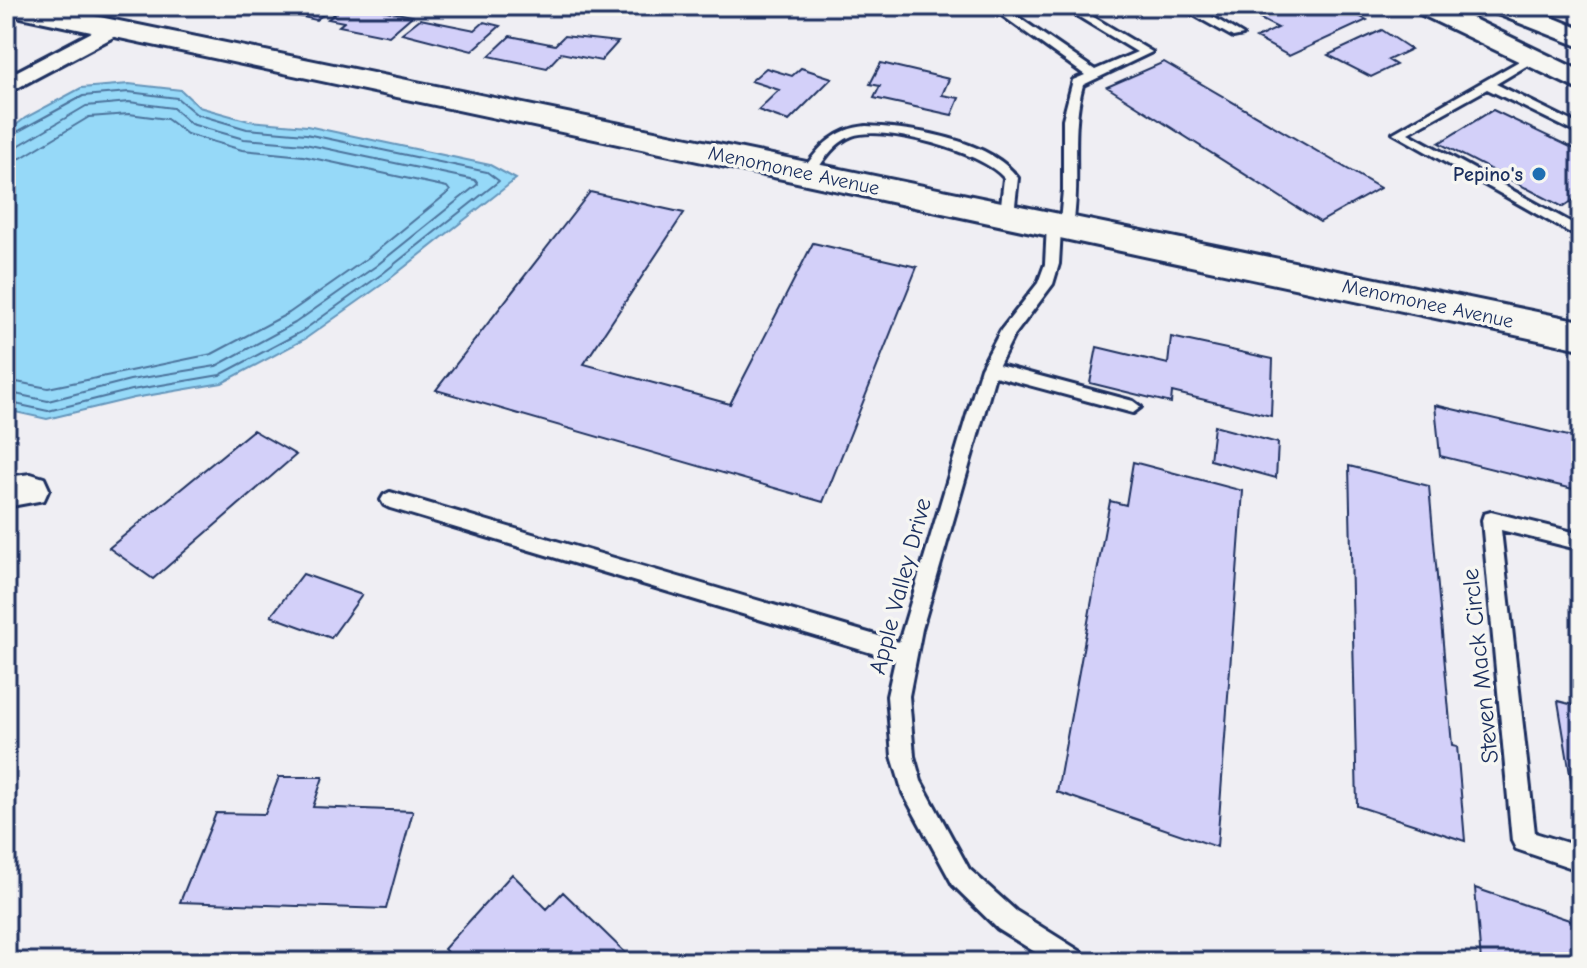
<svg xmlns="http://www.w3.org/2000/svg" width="1587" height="968" font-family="'Comic Neue',sans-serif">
	<rect width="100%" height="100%" fill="#efeef3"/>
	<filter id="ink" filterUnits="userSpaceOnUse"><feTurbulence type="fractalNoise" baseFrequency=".0125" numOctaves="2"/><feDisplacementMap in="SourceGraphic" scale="16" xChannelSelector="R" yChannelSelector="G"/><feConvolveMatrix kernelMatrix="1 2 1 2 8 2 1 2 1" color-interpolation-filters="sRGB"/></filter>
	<g filter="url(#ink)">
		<path fill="#96d9f8" stroke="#6595ba" stroke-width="2" d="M129,84L181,90L199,107L249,121L307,126L490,165L516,179L387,281L305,339L222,383L134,398L47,419L6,410V133L25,118L81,88Z"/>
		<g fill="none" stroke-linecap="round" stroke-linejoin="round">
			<path stroke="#4c739c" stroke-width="2" d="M6,138L83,96L129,92L177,98L196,114L247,129L306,134L487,172L499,181L382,274L301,332L220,375L132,390L48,411L6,402
				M6,148L18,146L86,106L129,102L173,108L191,124L244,139L305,144L475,180L478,184L376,266L295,323L216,366L130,380L48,401L6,392
				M6,160L21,158L89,117L129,114L167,119L187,134L242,150L303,156L447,187L450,191L369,257L289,313L212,354L48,388L6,380"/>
		</g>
		<path fill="#d3d0f9" stroke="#1b2f5e" stroke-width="2" d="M278,6H334L316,20L272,10Z
			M345,6H373L371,8L412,16L389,36L339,26L344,22L328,19Z
			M1235,6L1317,9L1339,6L1367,20L1289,56L1256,38L1278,28Z
			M420,19L475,30L484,22L500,26L472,51L402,33Z
			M1382,30L1411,49L1388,60L1396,65L1371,77L1328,55Z
			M510,36L555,45L564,36L618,42L601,61L561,53L547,68L489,56Z
			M1164,62L1380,188L1320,222L1107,87Z
			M881,63L949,79L942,95L959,98L952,115L874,98L880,86L870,84Z
			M766,68L792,76L801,68L832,78L789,121L758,110L779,90L751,81Z
			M1493,110L1581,152V195L1563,207L1439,143Z
			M590,192L684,213L584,364L730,404L813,243L917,267L823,502L436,390Z
			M1171,337L1273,359L1271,416L1172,392L1171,403L1090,383L1097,347L1168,364Z
			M1435,405L1581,439V491L1440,456Z
			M1214,426L1278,443L1276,478L1210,460Z
			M253,430L296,455L153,579L109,548Z
			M1133,462L1243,491L1217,847L1057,792L1110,501L1126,505Z
			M1349,466L1429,486L1452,745L1457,746L1465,841L1357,806Z
			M303,574L362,595L331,638L271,616Z
			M1558,701L1581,707V788L1572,786Z
			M279,777H323L313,807L413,811L386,909L180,902L216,813L265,814Z
			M512,874L547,909L563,892L635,962H456L444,949Z
			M1475,888L1581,924V962H1481Z"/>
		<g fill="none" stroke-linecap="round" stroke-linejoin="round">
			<g stroke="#1b2f5e" stroke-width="6">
				<path id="lane" d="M989,6H1002L1095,70L1137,52L1061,6H1075L1152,52L1083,85C1070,131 1081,179 1073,226L1066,231L1061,229L1059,264L1053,284L1013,337L999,365L1133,401L1141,407L1133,413L995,376L922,629L909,696L914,756L921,781L969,869L1016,911L1083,953L1086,962H1051L998,929L953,885L903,793L892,756L887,696L895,660L390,508L384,505L381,500L384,495L390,492L899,642L981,368L1001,330L1038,283L1045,264L1047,224L1054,219L1060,222L1063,190V119L1073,80L1085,75Z
					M1196,6H1212L1203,11L1243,35L1233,37L1190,13V9Z
					M1573,6H1581V10Z
					M1528,56L1538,59L1496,84L1581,126V135L1487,89L1408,133L1581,228V239L1393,133Z
					M866,126C911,128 990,139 1018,178L1014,214L1007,219L1000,214L1004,178C984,152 882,124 852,136C834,143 823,161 813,176H803V170C820,146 835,129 866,126Z
					M1491,512L1581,534V550L1501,530L1535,833L1581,847V871L1516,849L1512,841L1482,520L1484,514Z"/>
			</g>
			<g stroke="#1b2f5e" stroke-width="6">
				<path id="street" d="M111,22L122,29L119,34L6,94V77Z
					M31,474L44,478L49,489L44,500L6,507V477Z"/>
			</g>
			<g stroke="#1b2f5e" stroke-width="6">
				<path id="secondary" d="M6,6H46L1581,321V349L7,14Z"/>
			</g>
			<g stroke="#1b2f5e" stroke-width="6">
				<path id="primary" d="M1412,6H1447L1581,71V91L1416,12Z
					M1488,6H1525L1581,29V47L1492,12Z"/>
			</g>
			<use href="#lane" fill="#f6f6f2" fill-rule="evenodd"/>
			<use href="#street" fill="#f6f6f2" fill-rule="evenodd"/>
			<use href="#secondary" fill="#f6f6f2" fill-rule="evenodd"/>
			<use href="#primary" fill="#f6f6f2" fill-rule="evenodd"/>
		</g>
	</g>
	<circle fill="#1f6fb2" stroke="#f6f6f2" stroke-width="3" cx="1539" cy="174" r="8"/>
	<g text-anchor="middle" stroke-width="7" stroke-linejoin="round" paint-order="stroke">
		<g font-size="20" fill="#1b2f5e" stroke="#f6f6f2">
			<text transform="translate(794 170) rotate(12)" y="7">Menomonee Avenue</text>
			<text transform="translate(1428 303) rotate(12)" y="7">Menomonee Avenue</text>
		</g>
		<g font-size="20" font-weight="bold" fill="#1b2f5e" stroke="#f6f6f2" text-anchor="end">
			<text x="1523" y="181">Pepino's</text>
		</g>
		<g font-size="24" fill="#1b2f5e" stroke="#f6f6f2">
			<text transform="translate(900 586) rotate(-75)" y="8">Apple Valley Drive</text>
			<text transform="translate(1480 666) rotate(-96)" y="8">Steven Mack Circle</text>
		</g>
	</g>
	<rect width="1587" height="968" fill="none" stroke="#f6f6f2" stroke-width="32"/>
	<rect x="16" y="16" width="1555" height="936" fill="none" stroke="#1b2f5e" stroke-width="3" filter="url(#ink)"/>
</svg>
